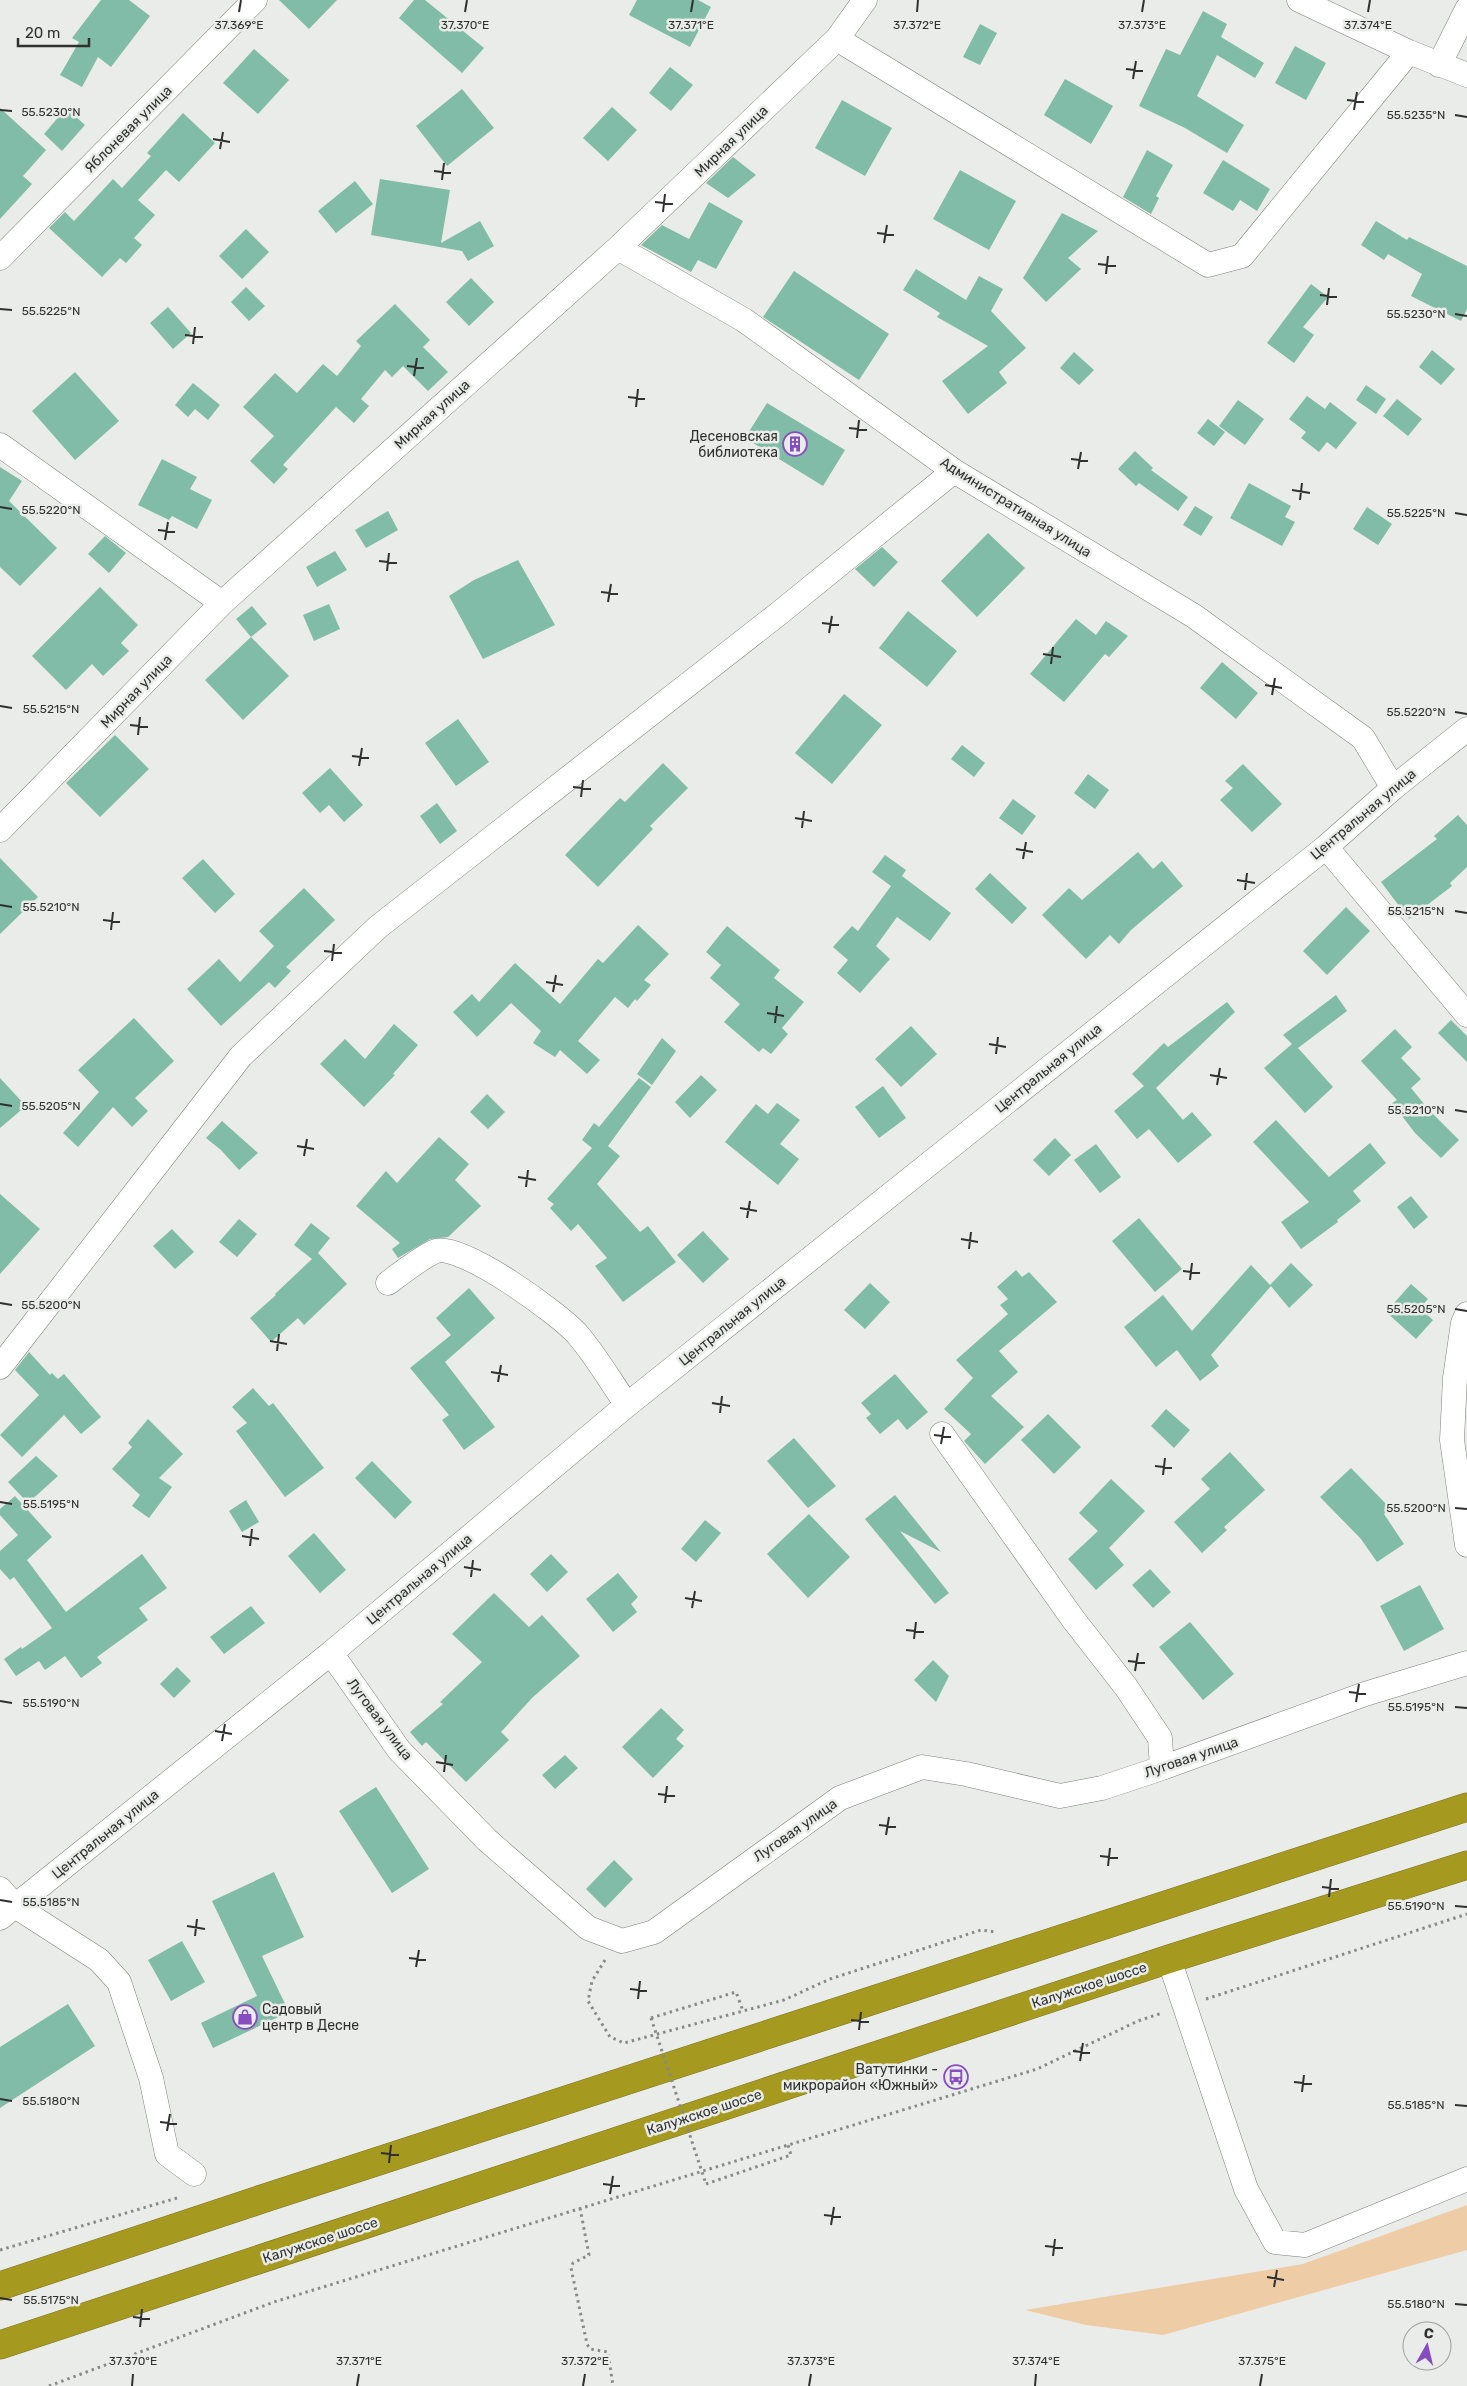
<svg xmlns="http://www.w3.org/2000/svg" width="1467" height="2386" font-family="Rubik,sans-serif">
	<rect width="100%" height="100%" fill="#eaece9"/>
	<path fill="#eecca6" d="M1467,2205V2250L1163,2335L1086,2325L1025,2310L1303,2264Z"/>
	<path fill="#80bca7" d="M101,0H129L150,16L111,67L98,57L82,87L60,75L79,42L72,38Z
		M279,0H337L309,29Z
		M414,0H425L484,48L462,73L399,18Z
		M637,0H698L711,7L690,47L629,15Z
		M1203,11L1227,24L1221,37L1264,63L1255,78L1217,55L1197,96L1244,125L1227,153L1185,128L1139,106L1166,49L1180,55Z
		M980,24L997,33L980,65L963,57Z
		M1295,46L1326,63L1306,100L1275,83Z
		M254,49L289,80L258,114L223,83Z
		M670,67L693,85L671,111L649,93Z
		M1065,79L1113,106L1091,144L1044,115Z
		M462,89L494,128L447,166L416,126Z
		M842,100L892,128L865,176L815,148Z
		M612,107L637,130L608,161L583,138Z
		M0,108L46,150L23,176L32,184L0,219Z
		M66,108L85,125L62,151L44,134Z
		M183,113L215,143L179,182L166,170L138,200L155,215L134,238L142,245L126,263L120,258L102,277L49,228L65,212L74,221L113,179L122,188L151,156L147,153Z
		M1147,150L1173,165L1156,196L1159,198L1151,214L1123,197Z
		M733,157L756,175L728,198L706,183Z
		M1223,160L1270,189L1257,211L1240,200L1233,211L1203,193Z
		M960,170L1016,201L989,250L933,219Z
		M380,179L450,190L441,243L480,221L494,246L468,261L462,251L371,235Z
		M355,181L373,204L336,233L318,211Z
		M709,202L743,221L716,269L698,260L691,272L641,245L662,225L689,239Z
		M1062,213L1098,231L1068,258L1081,269L1046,302L1023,278Z
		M1376,221L1407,240L1409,237L1467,266V309L1461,321L1411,296L1422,274L1388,254L1384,260L1361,245Z
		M246,229L269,252L242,279L219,256Z
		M916,269L966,300L979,276L1003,289L991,311L1026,348L999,372L1007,383L968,414L942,381L988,346L937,317L940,313L903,290Z
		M794,271L889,334L859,380L763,317Z
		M471,278L494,302L469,326L446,302Z
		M1311,284L1328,297L1303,327L1314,335L1294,363L1267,343Z
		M246,287L265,306L249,321L231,302Z
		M395,304L430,340L423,347L448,372L428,391L403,366L392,377L385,370L361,399L369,406L354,423L336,407L283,465L288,469L274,484L250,461L274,436L243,407L275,373L297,393L323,364L337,376L361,346L356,341Z
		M168,307L191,333L173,349L150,323Z
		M1432,350L1455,369L1441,385L1419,367Z
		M1074,352L1094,370L1079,385L1060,368Z
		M75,372L119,421L75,460L32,411Z
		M193,383L220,405L208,420L195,409L188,417L175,405Z
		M1366,385L1386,399L1376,414L1356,400Z
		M1307,396L1325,409L1330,402L1357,423L1336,449L1327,442L1319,452L1301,438L1306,432L1289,419Z
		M1397,399L1422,419L1408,436L1383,416Z
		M1238,400L1264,419L1245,445L1219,426Z
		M767,403L845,450L823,486L745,438Z
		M1208,419L1225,432L1214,446L1197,433Z
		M1135,451L1153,468L1151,470L1188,497L1178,511L1139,483L1136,486L1118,469Z
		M162,459L197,477L190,489L212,500L197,529L172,516L169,520L138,505Z
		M0,467L22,481L9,501L57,548L20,586L0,567Z
		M1249,483L1291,506L1285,517L1295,522L1282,546L1230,518Z
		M1195,506L1213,517L1201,536L1183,525Z
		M1367,507L1392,524L1378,545L1353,529Z
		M388,511L398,530L366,548L355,530Z
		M988,533L1025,568L977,617L941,581Z
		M105,536L126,553L109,573L88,554Z
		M882,547L898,562L874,587L855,569Z
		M335,551L347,570L317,587L306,567Z
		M518,560L555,625L483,659L449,596L474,580Z
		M100,587L138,625L121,643L129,651L103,676L92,664L66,690L32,656Z
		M329,604L340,629L314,641L303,615Z
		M252,606L267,624L251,637L236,619Z
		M908,611L957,651L927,687L879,648Z
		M1076,619L1096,635L1106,621L1128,636L1109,657L1105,654L1064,702L1030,674Z
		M251,637L289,676L243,720L205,680Z
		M1222,662L1258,693L1236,719L1200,688Z
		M844,694L882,725L832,784L795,753Z
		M458,719L489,762L456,786L425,743Z
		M115,735L149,769L100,817L66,783Z
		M962,745L985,763L974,777L951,759Z
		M663,763L688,788L650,826L653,829L598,887L565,855L620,798L625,802Z
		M1243,764L1282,804L1252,832L1220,800L1233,788L1225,781Z
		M330,768L363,805L344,822L329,805L320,813L302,793Z
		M1088,774L1109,790L1095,809L1074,793Z
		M1013,799L1036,816L1022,835L999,818Z
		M437,803L457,831L440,844L420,816Z
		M1458,815L1467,825V867L1450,883L1452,886L1409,919L1381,882L1437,839L1434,836Z
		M1138,852L1153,869L1162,861L1183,886L1131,930L1119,944L1110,935L1086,959L1042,915L1069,888L1082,900Z
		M885,855L906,870L902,876L951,913L930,941L897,917L876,946L890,959L860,993L837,973L848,960L833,947L852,926L858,931L891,886L872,872Z
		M0,858L38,897L0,934Z
		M203,859L235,894L215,913L182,878Z
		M990,873L1027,908L1012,924L975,889Z
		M304,888L335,920L286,967L291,971L275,988L269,982L221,1026L187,989L219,959L240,982L274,946L259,931Z
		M1346,907L1370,931L1327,975L1303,951Z
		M638,925L669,954L644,980L651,985L637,1001L635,999L628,1008L615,997L578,1041L600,1060L587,1074L560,1050L555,1057L533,1043L541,1031L511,1003L477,1037L453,1012L472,994L479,1002L515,963L560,1004L598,959L603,963Z
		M727,926L780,970L774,978L804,1002L782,1028L788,1034L771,1054L763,1048L759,1052L724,1022L740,1004L710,978L721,965L706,952Z
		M1336,995L1347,1011L1298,1048L1333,1087L1305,1113L1264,1068L1292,1044L1283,1035Z
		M1227,1002L1235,1012L1156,1088L1183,1120L1192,1112L1212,1135L1178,1163L1149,1129L1137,1139L1114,1111L1144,1086L1132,1074L1164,1043L1168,1047Z
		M134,1018L174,1061L135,1098L148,1111L132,1127L113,1107L78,1147L63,1133L99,1092L78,1070Z
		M1451,1020L1467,1036V1062L1438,1033Z
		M394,1024L418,1045L393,1074L395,1075L364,1107L320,1064L345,1039L365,1059Z
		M911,1026L937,1054L901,1087L875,1059Z
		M1395,1029L1412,1047L1401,1058L1421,1079L1411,1088L1429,1110L1459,1140L1441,1158L1415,1133L1392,1103L1397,1100L1361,1061Z
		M662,1038L676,1051L652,1085L637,1074Z
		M701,1075L717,1090L690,1118L675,1102Z
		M0,1078L26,1106L0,1128Z
		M639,1078L651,1087L608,1146L620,1156L597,1184L640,1232L648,1226L676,1262L623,1302L595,1266L607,1258L578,1224L571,1231L550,1208L554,1204L547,1199L592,1148L582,1140L594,1123L599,1127Z
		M883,1086L906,1118L879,1138L855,1107Z
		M487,1094L505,1112L488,1129L470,1112Z
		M777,1103L800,1120L780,1144L799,1159L778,1185L725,1142L756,1104L768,1114Z
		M1276,1120L1329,1177L1370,1143L1386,1163L1353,1191L1361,1201L1337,1220L1338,1222L1301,1249L1281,1222L1309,1202L1253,1142Z
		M222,1121L258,1153L239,1170L221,1150L206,1138Z
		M439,1137L469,1164L455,1180L481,1206L448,1237L430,1239L398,1258L392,1249L400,1243L356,1206L386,1171L397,1183Z
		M1055,1138L1071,1155L1049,1176L1033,1160Z
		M1096,1144L1121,1177L1100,1193L1074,1160Z
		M0,1194L40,1229L0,1274Z
		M1411,1196L1428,1217L1414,1229L1397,1207Z
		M1139,1218L1182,1269L1155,1292L1112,1241Z
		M239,1219L257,1234L237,1257L219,1242Z
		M311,1223L330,1238L318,1253L347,1284L304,1325L298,1318L271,1342L250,1318L276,1295L275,1294L312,1259L294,1245Z
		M172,1229L194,1252L175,1269L153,1246Z
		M703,1231L729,1259L703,1283L677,1255Z
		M1291,1263L1313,1285L1289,1308L1271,1286L1211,1355L1219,1366L1200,1381L1177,1350L1156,1367L1124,1327L1163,1295L1192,1331L1251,1265L1270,1285Z
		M1016,1270L1022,1277L1029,1272L1057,1302L999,1351L1018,1372L991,1396L1024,1427L985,1464L964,1441L971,1434L944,1409L973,1378L956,1360L1008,1314L1000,1305L1008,1299L997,1287Z
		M870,1283L890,1302L865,1329L844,1310Z
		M1411,1284L1428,1299L1420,1308L1433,1320L1416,1339L1386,1312Z
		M469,1288L495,1318L445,1362L495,1427L464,1450L442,1420L449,1415L410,1368L451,1335L436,1318Z
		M29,1352L50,1375L52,1373L58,1379L64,1374L101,1417L81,1434L64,1415L22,1457L0,1435L39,1395L15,1370Z
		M895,1374L928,1412L907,1430L898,1419L880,1434L866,1418L871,1414L861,1403Z
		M253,1388L269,1406L273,1403L324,1468L285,1497L236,1431L247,1423L232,1407Z
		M1166,1409L1190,1430L1174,1448L1151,1426Z
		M1048,1414L1081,1447L1054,1474L1021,1440Z
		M148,1419L183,1454L159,1478L172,1487L149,1518L132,1506L140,1495L112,1469L132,1447L128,1443Z
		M794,1438L836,1486L808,1508L767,1461Z
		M1230,1452L1265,1490L1224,1527L1227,1530L1202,1553L1174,1522L1210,1489L1201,1479Z
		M36,1456L58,1476L28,1503L8,1482Z
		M372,1461L412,1502L395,1519L355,1478Z
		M1351,1468L1390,1508L1384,1514L1404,1544L1377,1562L1361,1539L1320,1497Z
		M1111,1479L1145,1511L1109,1548L1124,1565L1096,1590L1068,1559L1098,1531L1079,1513Z
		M895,1495L941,1552L900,1531L949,1593L935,1604L865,1519Z
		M15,1496L52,1537L27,1560L66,1612L142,1554L167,1588L139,1608L148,1620L97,1657L102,1663L81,1678L65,1656L45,1670L39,1661L16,1676L4,1659L21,1647L22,1649L52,1628L14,1577L10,1580L0,1569V1551L18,1535L0,1515V1509Z
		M246,1500L259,1522L242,1532L229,1511Z
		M809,1514L850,1557L808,1598L767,1554Z
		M705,1520L721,1533L696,1562L681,1549Z
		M314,1533L346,1570L320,1593L288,1556Z
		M551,1554L568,1572L547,1592L530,1574Z
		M1150,1569L1171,1592L1153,1608L1132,1585Z
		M618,1573L638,1597L631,1604L637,1612L613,1632L586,1599Z
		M1420,1585L1444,1629L1404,1651L1380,1606Z
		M494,1593L529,1627L542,1615L580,1656L533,1697L501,1732L509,1740L466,1782L426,1742L422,1746L410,1732L443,1704L440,1702L482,1662L452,1634Z
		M251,1606L265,1623L224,1654L210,1637Z
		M1190,1622L1234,1674L1203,1700L1159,1647Z
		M933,1660L949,1676L936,1702L914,1680Z
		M177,1667L191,1681L174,1698L160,1684Z
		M661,1708L684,1730L676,1739L684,1746L653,1778L622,1747Z
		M565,1755L578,1768L555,1789L542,1775Z
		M376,1787L429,1869L392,1893L339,1811Z
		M614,1860L633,1879L605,1908L586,1889Z
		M274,1872L304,1937L262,1956L289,2012L213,2048L201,2023L257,1996L212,1901Z
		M182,1941L205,1982L171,2001L148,1960Z
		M68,2004L95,2046L0,2108V2047Z"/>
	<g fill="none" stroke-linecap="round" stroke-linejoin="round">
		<g stroke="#7e807d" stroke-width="25">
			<path id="minor" d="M1299,0L1409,52L1467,75
				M837,39L1208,265L1242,256L1409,52
				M1439,65L1467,9
				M618,248L744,320L954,471L1194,616L1363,738L1393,788
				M0,258L255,0
				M0,445L222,603
				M0,830L222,603L618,248L837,39L865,0
				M1326,847L1467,1015
				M388,1283C400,1274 423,1256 436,1251C461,1242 561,1315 578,1335C596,1356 611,1382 627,1405
				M1467,1314L1463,1323L1455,1378L1452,1440L1467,1545
				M0,1367L241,1056L378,927L782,611L954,471
				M942,1434L1073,1619L1126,1687L1160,1738L1162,1768
				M331,1653L399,1750L487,1840L588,1928L622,1941L654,1932L840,1798L922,1767L966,1774L1060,1796L1102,1788L1162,1768L1365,1694L1467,1663
				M0,1889L15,1906L99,1960L119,1982L151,2078L167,2154L194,2174
				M0,1918L331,1653L627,1405L1326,847L1393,788L1467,729
				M1169,1959L1246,2189L1275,2242L1305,2245L1467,2179"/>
		</g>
		<g stroke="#7c7425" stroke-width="29">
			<path id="highway" d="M0,2286L268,2197L1467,1807
				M0,2345L1169,1959L1467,1865"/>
		</g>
		<path stroke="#888a88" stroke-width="3" stroke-dasharray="2.5 4" stroke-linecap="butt" d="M605,1960L592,1981L588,2001L610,2037L624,2043L784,2000L830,1979L981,1930L996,1932
			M1206,1999L1467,1914
			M651,2018L736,1992L743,2011
			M706,2184L791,2155L788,2145
			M580,2208L589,2255L573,2263L571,2268L587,2344L590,2349L608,2352L613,2386
			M0,2250L177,2198
			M49,2386L274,2302L1037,2069L1138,2021L1162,2013"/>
		<use href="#minor" stroke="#fff" stroke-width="24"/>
		<use href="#highway" stroke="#a5991f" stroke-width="28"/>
		<path stroke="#888a88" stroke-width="3" stroke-dasharray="2.5 4" stroke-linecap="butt" d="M651,2018L706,2184"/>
	</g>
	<path fill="none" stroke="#2f302f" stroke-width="2" d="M239,12L241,0M465,12L467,0M691,12L693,0M917,12L918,0M1142,12L1144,0M1368,12L1370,0M1126,69L1143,71M1133,79L1136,61M1347,100L1364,102M0,110L12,111M1354,110L1357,92M1455,115L1467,117M213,139L230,142M220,149L223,132M434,171L451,173M442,180L444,163M655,202L673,204M663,212L665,194M877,233L894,235M884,243L887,225M1098,264L1116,266M1106,274L1108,256M1320,295L1337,297M1327,305L1329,288M0,309L12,310M1455,314L1467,316M185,335L203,337M193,344L195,327M407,366L424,368M414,376L417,358M628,397L645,399M636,407L638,389M849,428L867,430M857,438L859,420M1071,459L1088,461M1078,469L1081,452M1292,490L1310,493M1300,500L1302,483M0,507L12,509M1455,513L1467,515M158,530L175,532M165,540L168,522M379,561L397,563M387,571L389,553M601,592L618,594M608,602L611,584M822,623L839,625M829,633L832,616M1043,654L1061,657M1051,664L1053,647M1265,685L1282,688M1272,695L1275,678M0,706L12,708M1455,712L1467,714M130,725L148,727M138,735L140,717M352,756L369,758M359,766L362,748M573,787L591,789M581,797L583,780M795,818L812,821M802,828L804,811M1016,849L1033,852M1023,859L1026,842M1237,880L1255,883M1245,890L1247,873M0,905L12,907M1455,911L1467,913M103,920L120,922M111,930L113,912M324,951L342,953M332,961L334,944M546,982L563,985M553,992L556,975M767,1013L784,1016M775,1023L777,1006M989,1044L1006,1047M996,1054L998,1037M1210,1075L1227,1078M1217,1085L1220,1068M0,1104L12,1106M1455,1110L1467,1112M297,1146L314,1149M304,1156L307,1139M518,1177L536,1180M526,1187L528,1170M740,1208L757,1211M747,1218L750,1201M961,1239L978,1242M969,1249L971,1232M1183,1271L1200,1273M1190,1280L1192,1263M0,1303L12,1305M1455,1309L1467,1311M270,1341L287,1344M277,1351L279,1334M491,1372L508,1375M498,1382L501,1365M712,1403L730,1406M720,1413L722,1396M934,1435L951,1437M941,1444L944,1427M1155,1466L1172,1468M1163,1475L1165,1458M0,1502L12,1504M1455,1508L1467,1509M242,1536L259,1539M250,1546L252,1529M464,1567L481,1570M471,1577L473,1560M685,1598L702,1601M692,1608L695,1591M906,1630L924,1632M914,1639L916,1622M1128,1661L1145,1663M1135,1671L1138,1653M1349,1692L1366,1694M0,1701L12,1703M1356,1702L1359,1684M1455,1707L1467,1708M215,1731L232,1734M222,1741L225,1724M436,1762L453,1765M444,1772L446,1755M658,1794L675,1796M665,1803L667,1786M879,1825L896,1827M886,1835L889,1817M1100,1856L1118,1858M1108,1866L1110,1848M1322,1887L1339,1889M1329,1897L1331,1879M0,1900L12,1902M1455,1906L1467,1907M187,1926L205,1929M195,1936L197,1919M409,1958L426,1960M416,1967L419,1950M630,1989L647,1991M638,1999L640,1981M851,2020L869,2022M859,2030L861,2012M1073,2051L1090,2053M1080,2061L1083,2043M1294,2082L1312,2084M1302,2092L1304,2075M0,2099L12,2101M1455,2105L1467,2106M160,2122L177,2124M167,2131L170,2114M381,2153L399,2155M389,2163L391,2145M603,2184L620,2186M610,2194L613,2176M824,2215L841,2217M831,2225L834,2207M1045,2246L1063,2248M1053,2256L1055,2239M1267,2277L1284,2280M1274,2287L1277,2270M0,2298L12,2300M1455,2304L1467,2305M133,2317L150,2319M140,2327L142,2309M132,2386L133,2374M357,2386L359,2374M583,2386L585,2374M809,2386L811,2374M1035,2386L1036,2374M1260,2386L1262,2374"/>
	<defs>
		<g id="building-ring" transform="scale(1.25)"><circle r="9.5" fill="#eaece9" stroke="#874cc2" stroke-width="1.5"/><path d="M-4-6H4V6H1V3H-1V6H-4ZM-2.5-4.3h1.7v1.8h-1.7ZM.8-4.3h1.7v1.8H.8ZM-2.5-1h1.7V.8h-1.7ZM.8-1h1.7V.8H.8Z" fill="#874cc2"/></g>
		<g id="shop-ring" transform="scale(1.25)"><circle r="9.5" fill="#eaece9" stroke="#874cc2" stroke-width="1.5"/><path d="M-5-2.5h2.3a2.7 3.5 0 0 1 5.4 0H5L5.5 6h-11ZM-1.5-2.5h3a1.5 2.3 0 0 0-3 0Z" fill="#874cc2"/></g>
		<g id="bus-ring" transform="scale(1.25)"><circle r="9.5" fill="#eaece9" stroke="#874cc2" stroke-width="1.5"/><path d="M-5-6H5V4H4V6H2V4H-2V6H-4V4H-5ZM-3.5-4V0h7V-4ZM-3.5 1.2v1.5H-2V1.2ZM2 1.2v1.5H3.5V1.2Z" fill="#874cc2"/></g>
	</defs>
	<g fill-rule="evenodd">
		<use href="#building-ring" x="795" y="444"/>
		<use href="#shop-ring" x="245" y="2017"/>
		<use href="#bus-ring" x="956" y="2077"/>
	</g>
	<g text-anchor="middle" stroke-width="5" stroke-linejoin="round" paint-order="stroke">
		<g font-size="14" fill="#2f302f" stroke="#eaece9">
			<text transform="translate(128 129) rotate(-45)" y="5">Яблоневая улица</text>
			<text transform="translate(731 141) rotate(-44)" y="5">Мирная улица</text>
			<text transform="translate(432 414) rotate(-42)" y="5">Мирная улица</text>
			<text transform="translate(1016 507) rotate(32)" y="5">Административная улица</text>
			<text transform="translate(136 691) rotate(-46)" y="5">Мирная улица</text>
			<text transform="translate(1363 814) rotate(-40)" y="5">Центральная улица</text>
			<text transform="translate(1048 1068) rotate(-39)" y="5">Центральная улица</text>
			<text transform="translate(732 1321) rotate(-39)" y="5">Центральная улица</text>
			<text transform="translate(419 1579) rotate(-40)" y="5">Центральная улица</text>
			<text transform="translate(380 1719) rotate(53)" y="5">Луговая улица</text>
			<text transform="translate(1191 1757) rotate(-19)" y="5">Луговая улица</text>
			<text transform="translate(795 1830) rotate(-35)" y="5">Луговая улица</text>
			<text transform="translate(105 1834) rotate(-39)" y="5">Центральная улица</text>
			<text transform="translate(1089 1985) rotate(-18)" y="5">Калужское шоссе</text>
			<text transform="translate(704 2112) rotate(-18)" y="5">Калужское шоссе</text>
			<text transform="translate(320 2240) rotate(-18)" y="5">Калужское шоссе</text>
		</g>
		<g font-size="14" fill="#2f302f" stroke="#eaece9" text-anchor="end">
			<text x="778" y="441">Десеновская<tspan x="778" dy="16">библиотека</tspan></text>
			<text x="262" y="2014" text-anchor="start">Садовый<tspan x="262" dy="16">центр в Десне</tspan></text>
			<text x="938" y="2074">Ватутинки -<tspan x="938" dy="16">микрорайон «Южный»</tspan></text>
		</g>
	</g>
	<g font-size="12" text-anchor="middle" fill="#2f302f" stroke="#eaece9" stroke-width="5" stroke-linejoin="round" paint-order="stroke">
		<text x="239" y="29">37.369°E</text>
		<text x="465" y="29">37.370°E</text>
		<text x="691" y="29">37.371°E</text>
		<text x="917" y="29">37.372°E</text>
		<text x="1142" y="29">37.373°E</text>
		<text x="1368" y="29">37.374°E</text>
		<text x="51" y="116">55.5230°N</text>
		<text x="1416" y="119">55.5235°N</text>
		<text x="51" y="315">55.5225°N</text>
		<text x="1416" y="318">55.5230°N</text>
		<text x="51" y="514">55.5220°N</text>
		<text x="1416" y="517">55.5225°N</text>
		<text x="51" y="713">55.5215°N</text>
		<text x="1416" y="716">55.5220°N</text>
		<text x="51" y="911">55.5210°N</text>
		<text x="1416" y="915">55.5215°N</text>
		<text x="51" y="1110">55.5205°N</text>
		<text x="1416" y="1114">55.5210°N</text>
		<text x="51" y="1309">55.5200°N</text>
		<text x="1416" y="1313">55.5205°N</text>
		<text x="51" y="1508">55.5195°N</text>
		<text x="1416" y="1512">55.5200°N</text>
		<text x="51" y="1707">55.5190°N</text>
		<text x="1416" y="1711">55.5195°N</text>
		<text x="51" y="1906">55.5185°N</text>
		<text x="1416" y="1910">55.5190°N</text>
		<text x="51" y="2105">55.5180°N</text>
		<text x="1416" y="2109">55.5185°N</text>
		<text x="51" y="2304">55.5175°N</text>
		<text x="1416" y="2308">55.5180°N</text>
		<text x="133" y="2365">37.370°E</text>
		<text x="359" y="2365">37.371°E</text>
		<text x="585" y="2365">37.372°E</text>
		<text x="811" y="2365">37.373°E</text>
		<text x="1036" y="2365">37.374°E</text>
		<text x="1262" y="2365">37.375°E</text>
	</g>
	<g transform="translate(1427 2346) rotate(8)"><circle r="24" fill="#eaece9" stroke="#9fa19f"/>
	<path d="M0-4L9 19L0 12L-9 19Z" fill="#874cc2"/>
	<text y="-8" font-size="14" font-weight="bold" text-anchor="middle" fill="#2f302f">С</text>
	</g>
	<path d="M18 38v8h71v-8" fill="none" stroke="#2f302f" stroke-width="2.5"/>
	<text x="25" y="38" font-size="15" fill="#2f302f" stroke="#eaece9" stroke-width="4" paint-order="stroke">20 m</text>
</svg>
